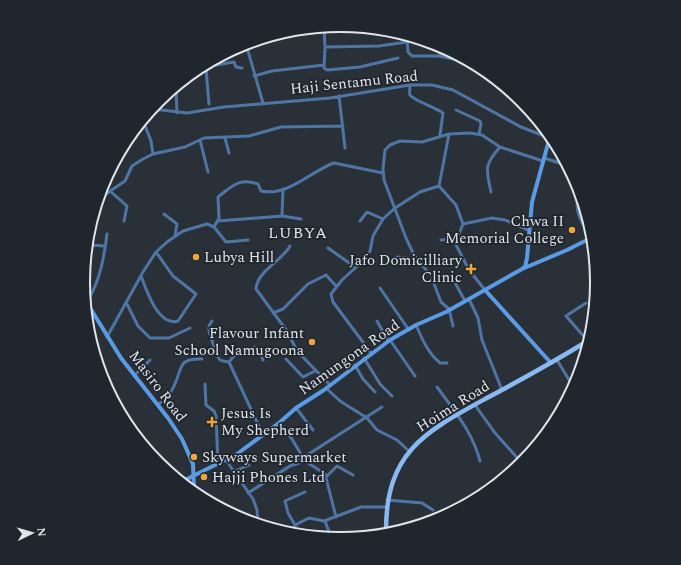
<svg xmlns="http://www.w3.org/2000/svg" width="681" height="565" font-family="Spectral,serif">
	<rect width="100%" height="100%" fill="#2a3038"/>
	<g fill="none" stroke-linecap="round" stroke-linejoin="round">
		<path stroke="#021429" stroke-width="1" d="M522,461L531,452"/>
		<path stroke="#4e75a3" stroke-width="3" d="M324,28L325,47L379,46L407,42
			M324,32L361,29
			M407,38L408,52L412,56H439L463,61
			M407,41H418
			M246,44L263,103
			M325,47L324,68L327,70L360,67L398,58
			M439,56L445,48
			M210,66L234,62L236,67L242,68
			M206,69L209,104
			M254,76L272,71L324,65
			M410,85C410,88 409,92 410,95C413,100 436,108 443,113L440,135
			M176,88L177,113
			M339,96L345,148
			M153,109L187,113L224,107L330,98L410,85H432L453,90L521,127L547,137
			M456,110L480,121L481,124L479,134
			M144,123L151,141L153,154
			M225,138L229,153
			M200,140L208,172
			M544,158L566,165
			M439,186L456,205L463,224L492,218L505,220L530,231
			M102,187L108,193
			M579,188C575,207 577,216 588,233
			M110,191L127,206L124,221
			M491,192C486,169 484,165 500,147
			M100,198L125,181L132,166L143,159L153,154L185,147L204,138L249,136L281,127L343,126
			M164,214L177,224L175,236
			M282,216L283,189
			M218,221L282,216L301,219
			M360,221L367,212L383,219
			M214,227L219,218L218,197C231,187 239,177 258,184L261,191C288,197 311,171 334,163L383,173
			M453,239L459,234L463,224
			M441,240L453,239L469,270L485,290
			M90,245L105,246
			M290,246C282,261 257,271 256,289L287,331L297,351L330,385
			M328,248L355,267
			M389,261L397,257L417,259
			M141,276C146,289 158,327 178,321L196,294L173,276L156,252
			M453,279L465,301
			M380,288L409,330
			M469,299L478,318L482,340L502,390
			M87,302C100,281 104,258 107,234
			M586,303L566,316L587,340
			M127,304L138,326L150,338H169L190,328
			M273,313L283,309L308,284L326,275L336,286
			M90,315L93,313
			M212,321C210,324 208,326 209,330C209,333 218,359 220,360C223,362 227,361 229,362L263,435
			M377,321L388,341
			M416,325C422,339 428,353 440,363H447
			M453,326L449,309L441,302L431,276L414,255L406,238L384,180L383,169L385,150L390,145L400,141L422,142L449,134L470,133L482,135L500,147L543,161
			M107,337L143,272L156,252L167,242L183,231L207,224L214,227L226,242L248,240
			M390,340L415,376
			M371,353L333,302L331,294L342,280L366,258L370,251L373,236L383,219L395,208L420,192L439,186L449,134
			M364,358L380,384L392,396
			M286,359L303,377L315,371
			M557,360L574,388
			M229,362L234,356L255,347L259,349L263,360
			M355,365L363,379L375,392
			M134,376L150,360
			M205,384L206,405L214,411L216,416L218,464
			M437,387C455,412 472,431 480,461
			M326,388L340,401L367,418L377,430L397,440L410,452
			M158,405C164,399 171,394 174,386C183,368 177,358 202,359
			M475,405L495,433L521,462L505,472L501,479
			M296,408L313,430
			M279,423L292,439L305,461L325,474L336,517
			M226,460L253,499L257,510L258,524
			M293,465L305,461
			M233,472L249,465
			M327,476L337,466L353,475
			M248,493L382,407
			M387,500L422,503L433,510
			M325,521L331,537
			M295,525L288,513L285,501L305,492
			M291,530L297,524L309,518L324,521L361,507H386"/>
		<path stroke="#5b9be4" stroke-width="4" d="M523,268L525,267L527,258L532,202L549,140
			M485,290L551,363
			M87,303L121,358L168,418L182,439L193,464L194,488
			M183,481L237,454L279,423L296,408L324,390L390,340L416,325L446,312L522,269L567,250L589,239"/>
		<path stroke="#89b9f0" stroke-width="4.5" d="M386,531C386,453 423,433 485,399C519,381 553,362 586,342"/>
	</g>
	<g fill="#efa73d" stroke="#20262d" stroke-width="1.5">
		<circle cx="572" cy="230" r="4"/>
		<circle cx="196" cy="257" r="4"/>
		<path d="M469 263h4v4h4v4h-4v4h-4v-4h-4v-4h4z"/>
		<circle cx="312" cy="342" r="4"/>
		<path d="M210 416h4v4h4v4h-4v4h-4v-4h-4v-4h4z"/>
		<circle cx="194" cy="457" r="4"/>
		<circle cx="204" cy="477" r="4"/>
	</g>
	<g text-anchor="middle" stroke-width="3.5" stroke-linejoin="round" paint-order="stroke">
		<g font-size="15" fill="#e1e5ea" stroke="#20262d">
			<text transform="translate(354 82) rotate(-6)" y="5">Haji Sentamu Road</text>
			<text transform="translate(349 357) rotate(-35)" y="5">Namungona Road</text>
			<text transform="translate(158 386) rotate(53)" y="5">Masiro Road</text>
			<text transform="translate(453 406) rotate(-32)" y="5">Hoima Road</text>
		</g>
		<g font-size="15" fill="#e1e5ea" stroke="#20262d" text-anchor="start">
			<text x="564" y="226" text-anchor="end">Chwa II<tspan x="564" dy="17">Memorial College</tspan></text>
			<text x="204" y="262">Lubya Hill</text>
			<text x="462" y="265" text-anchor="end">Jafo Domicilliary<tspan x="462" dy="17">Clinic</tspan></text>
			<text x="304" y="338" text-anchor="end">Flavour Infant<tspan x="304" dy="17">School Namugoona</tspan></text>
			<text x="221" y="418">Jesus Is<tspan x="221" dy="17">My Shepherd</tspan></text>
			<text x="202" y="462">Skyways Supermarket</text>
			<text x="212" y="482">Hajji Phones Ltd</text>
		</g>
		<g font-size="16" letter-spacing="1" fill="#e1e5ea" stroke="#20262d">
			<text x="298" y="238">LUBYA</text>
		</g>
	</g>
	<path d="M0 0H681V565H0ZM90 282a250 250 0 1 1 500 0a250 250 0 1 1-500 0Z" fill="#20262d" fill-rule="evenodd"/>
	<path fill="none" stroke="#e1e5ea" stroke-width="2" d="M90 282a250 250 0 1 1 500 0a250 250 0 1 1-500 0Z"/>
	<g transform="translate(32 533) rotate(85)" stroke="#20262d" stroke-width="3" paint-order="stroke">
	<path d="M0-3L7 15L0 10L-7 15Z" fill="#e1e5ea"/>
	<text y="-6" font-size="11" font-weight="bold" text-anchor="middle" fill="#e1e5ea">N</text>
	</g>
</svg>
